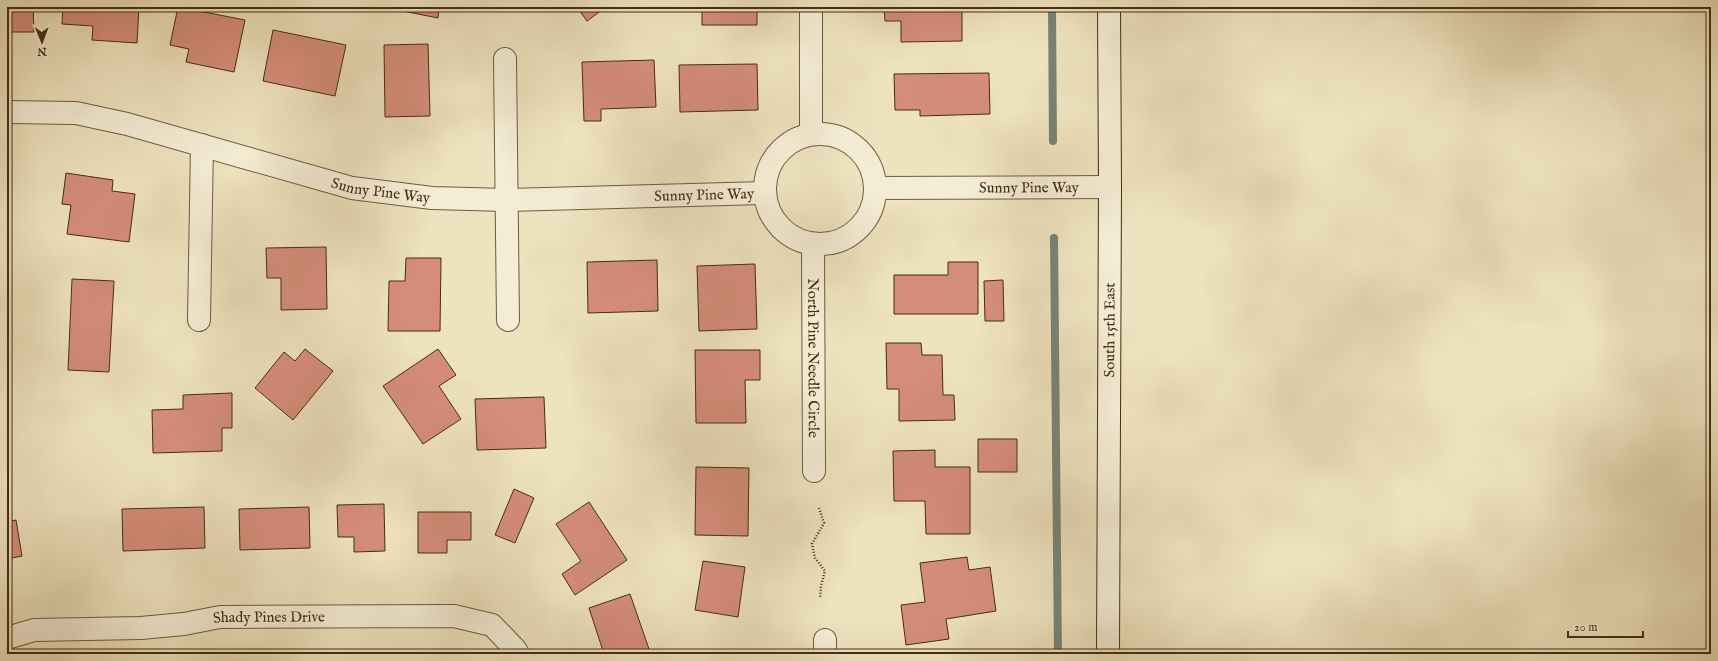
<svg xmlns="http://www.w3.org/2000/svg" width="1718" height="661" font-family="'IM FELL English',serif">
	<rect width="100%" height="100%" fill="#eee3bf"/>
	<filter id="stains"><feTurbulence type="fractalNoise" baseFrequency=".005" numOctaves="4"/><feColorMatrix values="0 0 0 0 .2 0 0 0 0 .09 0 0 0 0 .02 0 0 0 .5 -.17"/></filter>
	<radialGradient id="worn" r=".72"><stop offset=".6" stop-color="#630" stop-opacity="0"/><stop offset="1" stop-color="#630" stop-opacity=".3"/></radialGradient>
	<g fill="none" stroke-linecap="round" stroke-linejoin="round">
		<path stroke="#778475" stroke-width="8" d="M1052,7L1053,141
			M1054,238L1058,654"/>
	</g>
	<path fill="#d58d7b" stroke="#442d15" d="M7,7H33L34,32H7Z
		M63,7H139L137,43L92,40L93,26L62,24Z
		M178,7L245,20L234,72L186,62L189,49L170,45Z
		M383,7H439L438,18Z
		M577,7H606L587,21Z
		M702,7H757V25H702Z
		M884,7H962V41L901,42V21H885Z
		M273,30L346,45L335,96L263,81Z
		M428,44L430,116L385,117L384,45Z
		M654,60L656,107L601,109V121H584L582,62Z
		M757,64L758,110L680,112L679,65Z
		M989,73L990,114L920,116V110H895L894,74Z
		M66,173L113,180L112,191L135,194L129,242L67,234L71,205L62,204Z
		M326,247L327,309L281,310V278H267L266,248Z
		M406,258H441L440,331H388L389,281H405Z
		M657,260L658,311L588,313L587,262Z
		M948,262H978V314H894V275H948Z
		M755,264L757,329L699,331L697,266Z
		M72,279L114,281L109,372L68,370Z
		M1003,280L1004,321H985L984,281Z
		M886,343H921L922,355H942L943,395H954L955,420L899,421V389H887Z
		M305,349L333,371L293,420L255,388L284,352L295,361Z
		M438,349L456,375L439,386L461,419L423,444L383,386Z
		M695,350H760V380H745L746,423H696Z
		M232,393V428H222V451L153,453L152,410L183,409V395Z
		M544,397L546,448L477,450L475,399Z
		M978,439H1017V472H978Z
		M935,450V467H970V534H926L925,501H894L893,451Z
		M696,467L749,468L748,536L695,535Z
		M514,489L534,498L515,543L495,535Z
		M589,502L627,560L575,595L562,574L581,561L556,524Z
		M384,504L385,551L354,552V537H338L337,505Z
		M204,507L205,548L123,551L122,509Z
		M309,507L310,548L240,550L239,509Z
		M418,512H471V540H447V553H418Z
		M16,520L22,556L7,559V522Z
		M967,557L969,570L990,567L996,611L946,619L949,639L906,645L901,605L925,602L920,563Z
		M703,561L745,567L738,617L695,610Z
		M630,594L649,649L633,654H604L589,608Z"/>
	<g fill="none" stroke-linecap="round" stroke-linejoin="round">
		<g stroke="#6e5a40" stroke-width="24">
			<g id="minor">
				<path d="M811,7V134"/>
				<path d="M505,59L508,320"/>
				<path id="s1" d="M7,112L76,113L127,124L352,188L432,198L507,200L764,193"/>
				<circle cx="820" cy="189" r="55"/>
				<path id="s2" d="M876,188L1110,187"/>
				<path id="s3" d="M813,244L814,471"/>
				<path d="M199,320L202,145"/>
				<path id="s4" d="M7,638L34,630L141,628L184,624L220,617L454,616L492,625L515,649L518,654"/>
				<path d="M825,640V654"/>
			</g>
		</g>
		<g stroke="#442d15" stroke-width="24">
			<g id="secondary">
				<path id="s5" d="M1108,654L1110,187L1109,7"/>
			</g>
		</g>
		<path stroke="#442d15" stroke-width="2.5" stroke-dasharray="1 2" stroke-linecap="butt" d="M819,508L824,523L812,544L815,558L825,571L821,586L820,598"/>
		<use href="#minor" stroke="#f4edd5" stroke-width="22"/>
		<use href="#secondary" stroke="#f4edd5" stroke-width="22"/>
	</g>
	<g text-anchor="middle" stroke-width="3.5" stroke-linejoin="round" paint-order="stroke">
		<g font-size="15" fill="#442d15" stroke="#f4edd5">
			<text dy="5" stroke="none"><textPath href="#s2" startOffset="153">Sunny Pine Way</textPath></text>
			<text dy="5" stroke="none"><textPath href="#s1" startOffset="384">Sunny Pine Way</textPath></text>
			<text dy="5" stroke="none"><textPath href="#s1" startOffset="708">Sunny Pine Way</textPath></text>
			<text dy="5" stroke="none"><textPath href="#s5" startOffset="324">South 15th East</textPath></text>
			<text dy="5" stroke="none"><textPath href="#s3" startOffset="114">North Pine Needle Circle</textPath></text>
			<text dy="5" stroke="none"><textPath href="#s4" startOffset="264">Shady Pines Drive</textPath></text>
		</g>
	</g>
	<rect width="1718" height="661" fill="none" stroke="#eee3bf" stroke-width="24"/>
	<rect x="8" y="8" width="1702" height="645" fill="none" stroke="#442d15" stroke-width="2"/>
	<rect x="12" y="12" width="1694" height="637" fill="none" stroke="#442d15"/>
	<g transform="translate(42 42) rotate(179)" stroke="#f4edd5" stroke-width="3" paint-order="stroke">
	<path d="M0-3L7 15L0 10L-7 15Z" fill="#442d15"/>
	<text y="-6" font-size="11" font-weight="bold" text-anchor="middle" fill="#442d15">N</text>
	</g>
	<path d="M1568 631v6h75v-6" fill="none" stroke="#442d15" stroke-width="2"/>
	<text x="1574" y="631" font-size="12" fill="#442d15" stroke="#f4edd5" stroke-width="3" paint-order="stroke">20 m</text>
	<rect width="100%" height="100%" filter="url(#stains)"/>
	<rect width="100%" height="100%" fill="url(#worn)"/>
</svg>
